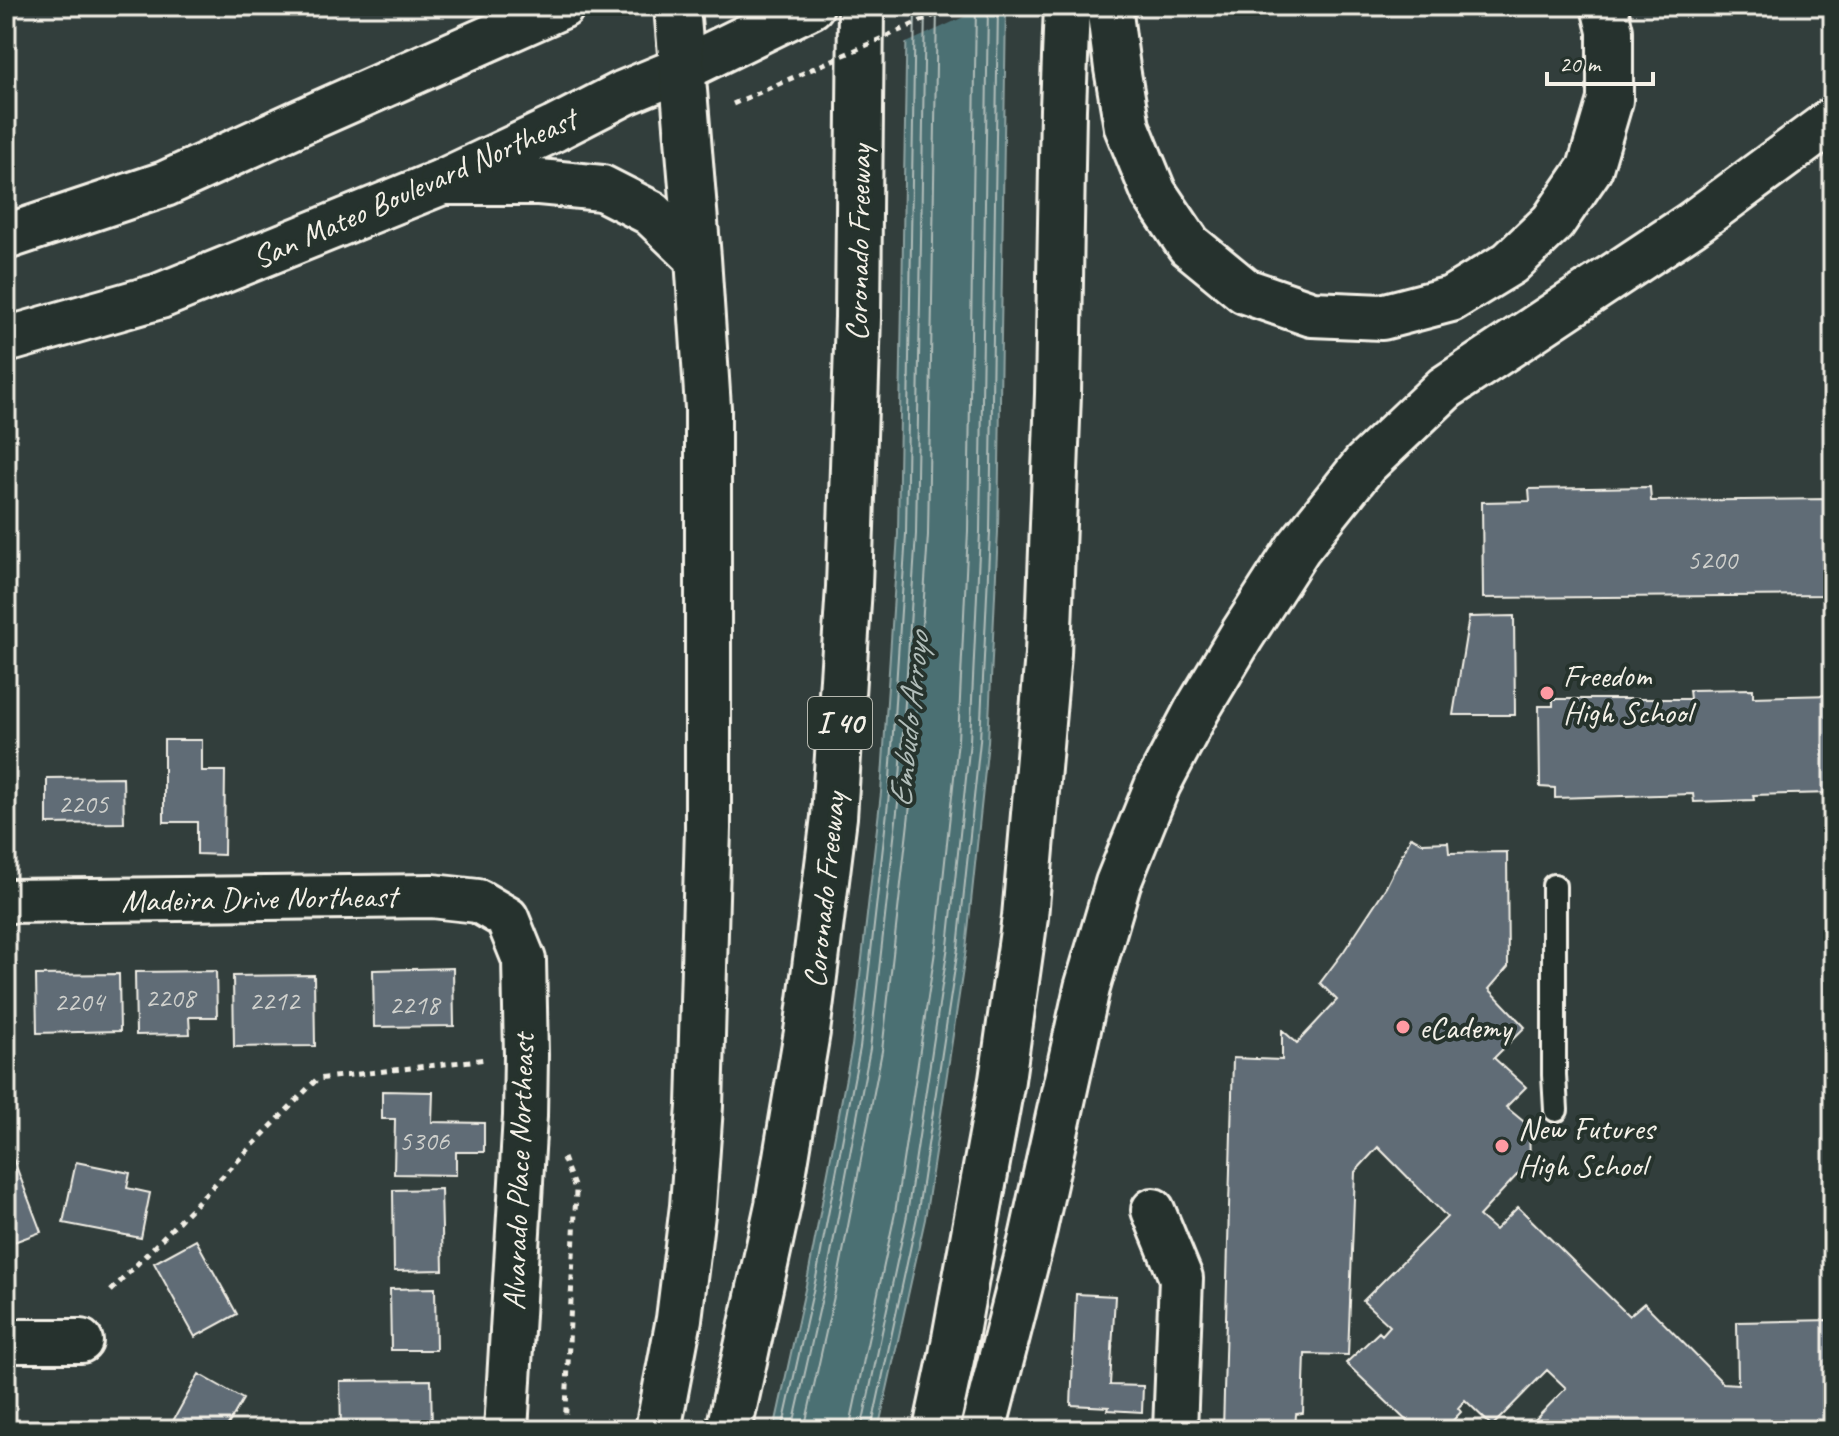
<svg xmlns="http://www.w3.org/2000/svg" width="1839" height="1436" font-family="Caveat,sans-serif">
	<rect width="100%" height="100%" fill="#323e3c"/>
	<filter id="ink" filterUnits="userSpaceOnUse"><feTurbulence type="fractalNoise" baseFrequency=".0125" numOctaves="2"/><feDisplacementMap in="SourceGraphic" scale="16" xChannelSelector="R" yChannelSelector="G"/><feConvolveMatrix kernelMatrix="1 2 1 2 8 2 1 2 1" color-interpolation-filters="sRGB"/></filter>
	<g filter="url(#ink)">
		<path fill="#4c6f73" stroke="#8fa3a2" stroke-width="2" d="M907,6H1006L998,532L988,742L966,949L925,1219L878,1430H774L808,1276L852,1046L881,793L898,534Z"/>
		<path fill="#323e3c" d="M903,6H988L902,45Z"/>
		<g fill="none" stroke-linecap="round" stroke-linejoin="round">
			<path stroke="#b1bdb9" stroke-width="2" d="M782,1430L816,1278L860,1048L889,794L906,534L915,6
				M792,1430L826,1280L870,1049L899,794L916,534L925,6
				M804,1430L837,1283L882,1051L911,796L928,535L937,6
				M849,1430L895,1213L936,945L958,740L968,531L976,6
				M861,1430L907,1215L948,946L970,741L980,532L988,6
				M871,1430L917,1217L958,948L980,741L990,532L998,6"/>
		</g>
		<path fill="#606c76" stroke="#f4f1e8" stroke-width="2" d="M1650,487L1651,501L1833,499V595L1483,598L1482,502L1530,501L1529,489Z
			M1514,616L1515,715H1453L1469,617Z
			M1753,689V697L1833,695V793L1753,795L1754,800L1694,802L1693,794L1555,798V788L1540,787L1539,706H1553V699H1690L1689,690Z
			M164,740H202V771H225L224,855L197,854V822H164Z
			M123,777L124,823L47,824V778Z
			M1411,837L1422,843L1448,842L1449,853L1507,852L1508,967L1489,989L1525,1027L1494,1058L1526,1087L1506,1107L1529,1126L1530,1161L1479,1216L1495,1230L1518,1207L1629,1316L1644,1303L1723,1383L1738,1384L1737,1322L1833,1320V1430H1525L1566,1388L1547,1370L1492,1426L1465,1400L1458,1408L1461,1412L1444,1430H1416L1346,1363L1379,1332L1382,1335L1390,1326L1363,1301L1447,1217L1378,1147L1355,1172L1348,1355L1305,1354L1303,1413L1296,1414L1295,1430H1223L1233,1058L1282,1060V1030L1297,1043L1337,1000L1320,983L1344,951L1386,887Z
			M453,968L454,1026L374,1027L373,970Z
			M216,971L217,1017H189L190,1034L136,1035L135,972Z
			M119,974L120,1031L37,1033L36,975Z
			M314,975L315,1046L234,1047L233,976Z
			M382,1091L433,1092L432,1122L484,1123V1152H456V1175L394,1174L395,1119H382Z
			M6,1140L41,1232L6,1245Z
			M76,1162L130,1173L127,1188L150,1193L141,1238L63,1223Z
			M441,1189L443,1270L394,1271L393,1190Z
			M196,1240L237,1314L195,1337L154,1263Z
			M435,1288L436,1350H391L390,1289Z
			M1076,1294L1115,1296L1110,1385L1143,1386L1142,1412L1108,1410L1109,1407L1071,1405Z
			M199,1374L243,1399L225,1430H168Z
			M431,1380L432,1430H341L340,1381Z
			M1049,1421L1097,1423L1096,1430H1049Z"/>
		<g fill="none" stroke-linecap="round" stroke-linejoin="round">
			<g stroke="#f4f1e8" stroke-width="28">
				<path id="service" d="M1554,886V1075L1556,1110"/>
			</g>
			<g stroke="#f4f1e8" stroke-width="48">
				<path id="minor" d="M6,901L432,896L478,901L507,918L524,960L526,1055L525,1116L506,1430
					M1153,1210L1181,1278L1175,1430
					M6,1341H81"/>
			</g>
			<g stroke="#f4f1e8" stroke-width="50">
				<path id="secondary" d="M6,237L165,184L298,123L562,6
					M6,340L160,296L442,182L554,129L624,93L682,69L811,6"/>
			</g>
			<g stroke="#f4f1e8" stroke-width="50">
				<path id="motorway" d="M677,6L698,258
					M1109,6L1117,68L1127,127L1154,193L1189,245L1245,291L1312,314L1382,317L1451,299L1510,263L1553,222L1590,168L1610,100V31L1604,6
					M442,182H539L602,188L651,213L698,258L708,408V828L700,1106L693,1206L679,1319L658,1430
					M729,1430L778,1205L807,1032L834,817L849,587L858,317L861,6
					M936,1430L952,1355L1002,1080L1025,917L1048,654L1058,394L1063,109L1067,6
					M983,1430L1032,1238L1087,988L1118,883L1158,784L1197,710L1242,635L1298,548L1365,464L1445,388L1692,224L1833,120"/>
			</g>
			<path stroke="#f4f1e8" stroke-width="5" stroke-dasharray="6 6" stroke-linecap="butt" d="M563,1158L576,1191L565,1430
				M111,1291L317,1079L487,1059"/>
			<use href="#service" stroke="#26332d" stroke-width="22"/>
			<use href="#minor" stroke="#26332d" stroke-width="42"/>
			<use href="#secondary" stroke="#26332d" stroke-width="44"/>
			<use href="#motorway" stroke="#26332d" stroke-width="44"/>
			<path stroke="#f4f1e8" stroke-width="5" stroke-dasharray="6 6" stroke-linecap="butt" d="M733,104L955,6"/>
		</g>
	</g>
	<g fill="#ff9aa2" stroke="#26332d" stroke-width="3">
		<circle cx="1547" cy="693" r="8"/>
		<circle cx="1403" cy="1027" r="8"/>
		<circle cx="1502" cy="1146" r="8"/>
	</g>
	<g text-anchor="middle" stroke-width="8" stroke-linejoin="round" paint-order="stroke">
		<g font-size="28" fill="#cfd0cc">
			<text x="1712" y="569">5200</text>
			<text x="83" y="813">2205</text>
			<text x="170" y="1007">2208</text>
			<text x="274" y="1010">2212</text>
			<text x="79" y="1011">2204</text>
			<text x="414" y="1014">2218</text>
			<text x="424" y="1150">5306</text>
		</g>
		<rect fill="#26332d" stroke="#b6b8b0" stroke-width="2" x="808" y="697" width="64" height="52" rx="6"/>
		<g font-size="30" font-weight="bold" fill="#f4f1e8">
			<text x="840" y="733">I 40</text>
		</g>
		<g font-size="32" fill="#f4f1e8" stroke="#26332d">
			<text transform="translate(414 188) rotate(-24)" y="11">San Mateo Boulevard Northeast</text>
			<text transform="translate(858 243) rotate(-89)" y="11">Coronado Freeway</text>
			<text transform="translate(824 890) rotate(-84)" y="11">Coronado Freeway</text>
			<text transform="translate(259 898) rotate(-1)" y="11">Madeira Drive Northeast</text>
			<text transform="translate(518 1172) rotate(-88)" y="11">Alvarado Place Northeast</text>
		</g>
		<g font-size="32" fill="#f4f1e8" stroke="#26332d" text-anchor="start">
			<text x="1563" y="686">Freedom<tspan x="1563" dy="37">High School</tspan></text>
			<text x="1419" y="1038">eCademy</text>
			<text x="1518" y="1139">New Futures<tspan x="1518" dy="37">High School</tspan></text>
		</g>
		<g font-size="34" font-style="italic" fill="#b1bdb9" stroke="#26332d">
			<text transform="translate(908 720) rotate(-84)" y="12">Embudo Arroyo</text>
		</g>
	</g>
	<rect width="1839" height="1436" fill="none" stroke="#26332d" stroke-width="32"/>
	<rect x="16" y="16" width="1807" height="1404" fill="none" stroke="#f4f1e8" stroke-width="3" filter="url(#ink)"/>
	<path d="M1547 72v12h106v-12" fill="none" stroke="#f4f1e8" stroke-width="4"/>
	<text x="1559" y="72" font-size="24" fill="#f4f1e8" stroke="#26332d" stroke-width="6" paint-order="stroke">20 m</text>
</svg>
